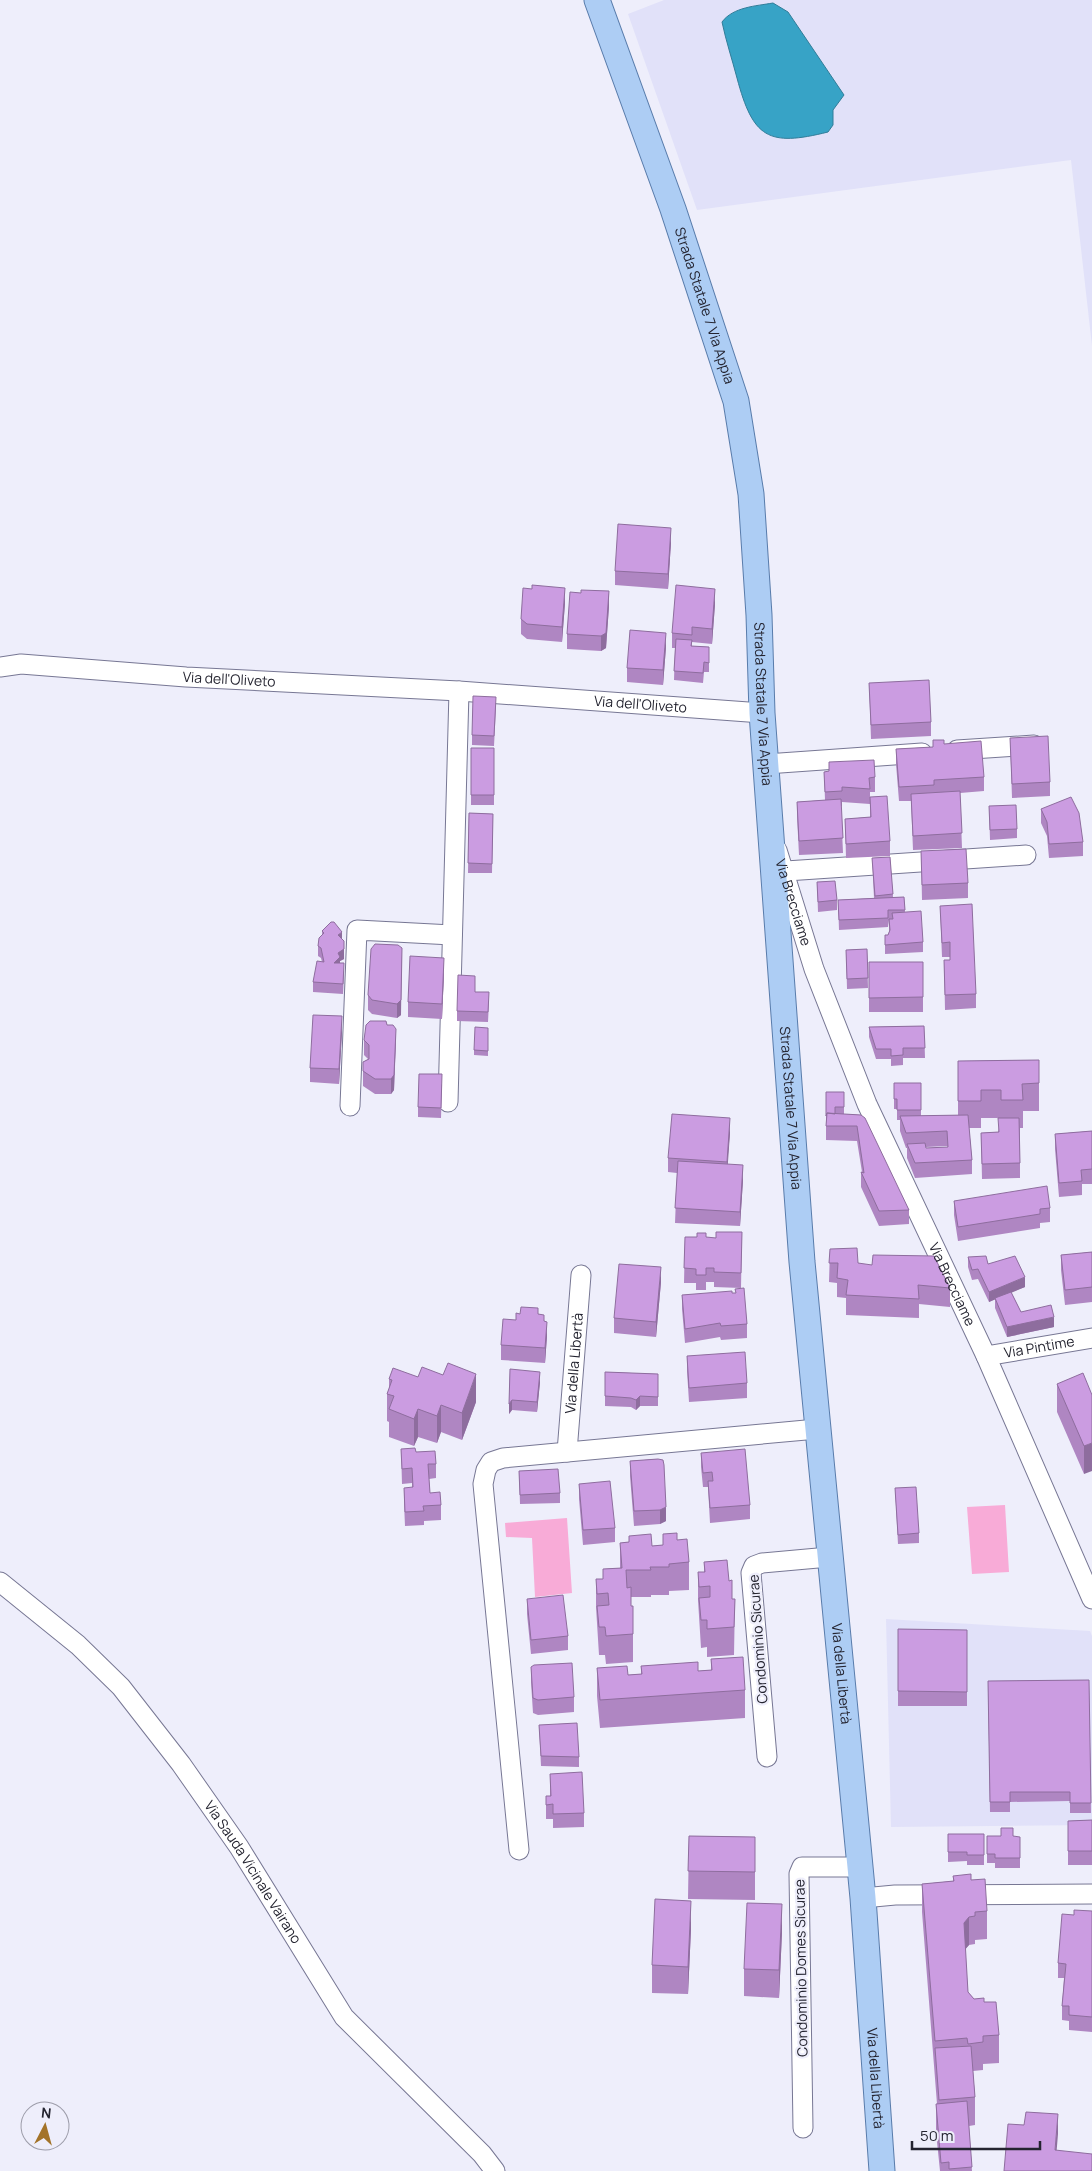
<svg xmlns="http://www.w3.org/2000/svg" width="1092" height="2171" font-family="Manrope,sans-serif">
	<rect width="100%" height="100%" fill="#eeeefb"/>
	<path fill="#e1e1f9" d="M664,0H1092V346L1071,160L697,210L628,14Z
		M886,1619L1090,1631L1092,1636V1825L891,1827Z"/>
	<path fill="#f8abd7" d="M1005,1505L1009,1572L972,1574L967,1507Z
		M567,1518L572,1593L535,1597L532,1538L506,1537L505,1523Z"/>
	<path fill="#37a3c6" stroke="#317d99" d="M773,3L788,12L844,95L833,110V125L828,132C768,147 753,138 737,78C732,59 726,41 722,22C733,7 756,6 773,3Z"/>
	<g fill="none" stroke-linecap="round" stroke-linejoin="round">
		<g stroke="#777794" stroke-width="21">
			<g id="minor">
				<path id="s1" d="M0,667L21,664L186,677L459,691L762,713"/>
				<path d="M957,750L1034,745"/>
				<path d="M766,764L922,753"/>
				<path id="s2" d="M777,850L814,969L867,1104L986,1356L1092,1599"/>
				<path d="M786,871L1026,855"/>
				<path d="M448,1102L459,691"/>
				<path d="M350,1106L357,930L452,935"/>
				<path id="s3" d="M986,1356L1092,1338"/>
				<path id="s4" d="M567,1452L581,1275"/>
				<path id="s5" d="M0,1582L78,1645L121,1687L181,1764L239,1847L344,2017L482,2154L495,2171"/>
				<path d="M767,1757L751,1573L754,1566L762,1563L829,1557"/>
				<path d="M519,1850L483,1484L486,1470L491,1462L503,1458L817,1429"/>
				<path d="M863,1898L895,1895L1092,1894"/>
				<path d="M803,2128L799,1874L802,1867H860"/>
			</g>
		</g>
		<g stroke="#597cab" stroke-width="27">
			<g id="major">
				<path id="s6" d="M597,0L673,209L736,401L751,494L759,615L762,713L802,1262L863,1898L882,2171"/>
			</g>
		</g>
		<use href="#minor" stroke="#fff" stroke-width="19"/>
		<use href="#major" stroke="#adcdf4" stroke-width="25"/>
	</g>
	<path fill="#af86c2" fill-rule="evenodd" d="M671,542L668,589L615,585V571Z
		M565,603L562,642L527,639L521,634V619Z
		M715,604L712,644L692,642V646L709,647V672H704L703,683L674,680L675,648H672V633Z
		M609,606L606,648L601,651L567,649V634Z
		M666,647L663,685L627,682V668Z
		M869,683L931,722V736L871,739Z
		M496,707L494,746L472,745V735Z
		M1010,738L1050,782V796L1012,798Z
		M933,740L944,744L984,777V791L960,793L962,848L913,850L911,801H899L896,764V749L933,747Z
		M471,748H494V805H471Z
		M829,762L875,777V792H870V797L890,841V856L846,858L845,819L870,817V804L842,802V806H841L843,853L799,855L797,816V802L825,800L824,772L829,771Z
		M989,806L1017,829V838L990,840Z
		M1041,809L1083,842V856L1049,858L1047,836L1041,823Z
		M469,813L493,814L492,873H468Z
		M921,851L968,883V898L922,900Z
		M890,857L893,897H904L905,912L923,942V952L885,954V935H888L889,932V920L888,927L839,930L838,900L874,898L872,858Z
		M817,882L837,900V910L818,912Z
		M940,906L976,994V1008L945,1010L944,960H950V957H942Z
		M322,931L342,939L344,951V959L340,961V963L344,973L343,994L313,992V982L322,962L321,958L318,956V946L322,935Z
		M398,945L401,1015L397,1018L372,1014L368,1010V995Z
		M867,949L868,988L847,989L846,950Z
		M869,962L923,997V1012H869Z
		M444,973L442,1019L408,1017V1002Z
		M475,992L489,1002L488,1022L457,1021V1011Z
		M924,1026L925,1058H903V1065L891,1066V1059H876L869,1037V1027Z
		M488,1028V1056L474,1055V1050Z
		M342,1031L339,1084L310,1082V1068Z
		M364,1040L396,1043L394,1090L391,1094H375L363,1086V1062L368,1059L364,1055Z
		M1039,1060V1111H1023V1128H1020V1178L982,1179L981,1133L998,1132L1001,1118H981V1128H969L972,1160V1174L915,1178L907,1158V1148H906L900,1131V1120H897V1109H894V1083H921V1116L958,1115V1061ZM947,1146L948,1147L926,1148V1147Z
		M442,1084L441,1118L418,1117V1107Z
		M844,1092V1114L861,1115L909,1210V1224L879,1226L861,1187V1172H862L857,1141L826,1140V1116Z
		M1092,1131V1184H1082V1195L1059,1197L1055,1149V1134Z
		M730,1133L727,1164L743,1180L740,1226L675,1223L677,1173L668,1172V1158Z
		M954,1201L1050,1208V1222L1040,1223V1228L958,1241L954,1215Z
		M742,1232L741,1288L714,1287V1282H706V1290H696V1283H684L685,1237L716,1238Z
		M830,1249L858,1263L950,1288V1307L919,1304V1318L846,1315V1298L837,1297V1283L829,1282Z
		M1092,1252V1302L1065,1305L1061,1270V1255Z
		M968,1257L988,1264L1025,1287L1011,1292L1021,1312L1054,1327L1007,1337L995,1308V1299L989,1302L978,1279L972,1280L968,1267Z
		M661,1282L656,1337L614,1333V1318Z
		M732,1293L747,1324V1338L721,1340L720,1337L685,1343L682,1309V1295Z
		M538,1314L544,1321L547,1336L545,1363L501,1360V1345L516,1320Z
		M687,1356L747,1383V1398L689,1402L687,1371Z
		M510,1369L540,1382L537,1412L512,1410L509,1414Z
		M605,1372L658,1374V1406H640L636,1410L631,1407L605,1406Z
		M389,1379L476,1402L462,1440L441,1432L437,1443L418,1437L414,1446L389,1437V1422L387,1421V1394L389,1389Z
		M1057,1384L1092,1395L1084,1474L1057,1412Z
		M401,1449L416,1452L436,1464V1478L429,1479L430,1493L441,1505V1520L424,1521V1525L405,1526L404,1503V1488H412V1483L402,1484Z
		M701,1453L750,1505V1519L710,1523L708,1487H703L701,1467Z
		M658,1459L666,1521L660,1524L634,1526L630,1476V1461Z
		M519,1471L560,1493V1503L520,1504Z
		M579,1484L615,1528V1542L583,1545L579,1499Z
		M895,1488L919,1533V1543L898,1544Z
		M663,1534L677,1540L689,1562V1590L669,1591V1595H651V1597H631V1606H633V1662L606,1664L605,1655H599L596,1607V1579H603V1569L620,1568V1543L629,1542V1536L652,1546L663,1545Z
		M704,1562L729,1581L732,1599H735L734,1655L707,1657V1647L701,1648L698,1600V1572H704Z
		M527,1599L568,1636V1650L531,1654L527,1614Z
		M898,1629L967,1630V1706H898Z
		M711,1659L745,1690V1718L600,1728L597,1696V1668L628,1675L641,1674V1666L698,1671L711,1670Z
		M531,1667L574,1697V1712L538,1715L533,1713L531,1682Z
		M1089,1680L1091,1813H1070V1801L1010,1802V1812H990L988,1681Z
		M539,1725L579,1757V1767L541,1766Z
		M550,1774L584,1813V1827L553,1828V1819H546V1796H550Z
		M1092,1820V1865H1068V1821Z
		M948,1834H984V1865H967V1861L948,1862Z
		M689,1836L755,1837V1900L688,1899Z
		M987,1836L1020,1837V1868H995V1863H987Z
		M953,1876L971,1880L987,1911V1939L975,1940V1944L969,1945L965,1949L968,1992L974,1999L984,2002L999,2035V2063L983,2064V2070L973,2071L975,2097V2125L969,2126L972,2171H940L936,2132V2104H937L922,1912V1884L953,1881Z
		M1092,1911V2032L1069,2030V2021L1062,2020V2006L1064,1978H1058V1963L1074,1915Z
		M691,1929L688,1994L652,1993V1965Z
		M782,1932L779,1998L744,1996V1969Z"/>
	<path fill="#8e6d9e" d="M671,528V542L668,589V574Z
		M565,588V603L562,642V627Z
		M715,589V604L712,644V629Z
		M609,591V606L606,648L601,651V636Z
		M666,633V647L663,685V670Z
		M342,932V942L338,935Z
		M344,941V959L340,961V967L334,963Z
		M402,948L401,1015L397,1018V1004Z
		M444,958V973L442,1019V1004Z
		M342,1016V1031L339,1084V1069Z
		M396,1029L394,1090L391,1094V1079Z
		M730,1118V1133L727,1176V1162Z
		M743,1165V1180L740,1226V1212Z
		M661,1267V1282L656,1337V1322Z
		M1025,1277V1287L989,1302V1292Z
		M1054,1317V1327L1007,1337V1327Z
		M547,1322V1336L545,1363V1348Z
		M540,1372V1382L537,1412V1402Z
		M476,1374V1402L462,1440V1413Z
		M640,1396V1406L636,1410V1400Z
		M512,1400V1410L509,1414V1404Z
		M441,1405V1432L437,1443V1416Z
		M418,1409V1437L414,1446V1419Z
		M1092,1443V1471L1084,1474V1446Z
		M666,1507V1521L660,1524V1510Z
		M691,1901V1929L688,1994V1967Z
		M782,1904V1932L779,1998V1970Z
		M969,1917V1945L964,1951V1923Z
		M1058,2114V2134L1055,2170V2150Z"/>
	<path fill="#cb9ce1" stroke="#8e6d9e" d="M618,524L671,528L668,574L615,571Z
		M532,585L565,588L562,627L527,624L521,619L523,588L532,589Z
		M676,585L715,589L712,629L692,627V635L672,633Z
		M581,590L609,591L606,633L601,636L567,634L570,592L581,593Z
		M630,630L666,633L663,670L627,668Z
		M676,639L692,640L691,646L709,647V663L704,662L703,673L674,671Z
		M929,680L931,722L871,725L869,683Z
		M473,696L496,697L494,736L472,735Z
		M1048,736L1050,782L1012,784L1010,738Z
		M933,740H944V744L981,741L984,777L934,780V785L899,787L896,749L933,747Z
		M471,748H494V795H471Z
		M874,760L875,777L869,778L870,789L842,787V791L825,792L824,772L829,771V762Z
		M960,791L962,833L913,836L911,794Z
		M887,796L890,841L846,844L845,819L871,817L870,797Z
		M1071,797L1079,813L1083,842L1049,844L1047,822L1041,809Z
		M841,799L843,838L799,841L797,802Z
		M1016,805L1017,829L990,830L989,806Z
		M469,813L493,814L492,864L468,863Z
		M966,849L968,883L922,885L921,851Z
		M890,857L893,894L875,896L872,858Z
		M835,881L837,900L818,902L817,882Z
		M904,897L905,910H888V918L839,920L838,900Z
		M972,904L976,994L945,995L944,960H950V942L942,943L940,906Z
		M921,911L923,942L885,945V935H888L890,930L889,919H893L892,913Z
		M331,922H334L342,932L338,935L344,941V949L338,953L340,957L334,963H344L343,984L313,982L317,961L324,962L321,948L318,946L319,938L324,933L322,931Z
		M375,944L398,945L402,948L401,1000L397,1004L372,1000L368,995L371,949Z
		M867,949L868,978L847,979L846,950Z
		M410,956L444,958L442,1004L408,1002Z
		M869,962H923V997L869,998Z
		M458,975L475,976V992H489L488,1012L457,1011Z
		M313,1015L342,1016L339,1069L310,1068Z
		M370,1021H386L387,1025H393L396,1029L394,1075L391,1079H375L363,1071V1062L369,1059V1045L364,1040L366,1025Z
		M924,1026L925,1048H903V1055L891,1056V1049H876L869,1027Z
		M475,1027L488,1028V1051L474,1050Z
		M1039,1060V1083L1022,1084L1023,1100H1001V1090H981V1101H958V1061Z
		M419,1074H442L441,1108L418,1107Z
		M894,1083H921V1110H897V1099H894Z
		M826,1092H844V1107H835V1114L827,1113L826,1116Z
		M827,1113L861,1115L865,1118L909,1210L879,1211L861,1172L864,1173L857,1126H826Z
		M672,1114L730,1118L727,1162L668,1158Z
		M968,1115L972,1160L915,1163L907,1144L925,1143L926,1148L948,1147L947,1131L906,1133L900,1116Z
		M998,1118H1019L1020,1163L982,1164L981,1133L999,1132Z
		M1092,1131V1169L1081,1170L1082,1181L1059,1183L1055,1134Z
		M678,1161L743,1165L740,1212L675,1208Z
		M1047,1186L1050,1208L1040,1209V1214L958,1227L954,1201Z
		M716,1232H742L741,1273L714,1272V1268H706V1275H696V1269L684,1268L685,1237H697V1233H706V1237L716,1238Z
		M857,1248L858,1263L872,1265L873,1255L934,1256L950,1288L918,1285L919,1299L846,1295L848,1280L837,1278L838,1263H829L830,1249Z
		M1092,1252V1287L1065,1290L1061,1255Z
		M986,1256L988,1264L1015,1256L1025,1277L989,1292L978,1269L972,1270L968,1257Z
		M619,1264L661,1267L656,1322L614,1318Z
		M744,1288L747,1324L721,1326L720,1323L685,1329L682,1295L732,1291V1293H736L735,1289Z
		M1011,1292L1021,1312L1051,1305L1054,1317L1007,1327L995,1298Z
		M521,1307L538,1308V1314L544,1315V1321L547,1322L545,1348L501,1345L503,1319L516,1320V1313L520,1314Z
		M745,1352L747,1383L689,1388L687,1356Z
		M448,1363L476,1374L462,1413L441,1405L437,1416L418,1409L414,1419L389,1409L394,1396L387,1394L392,1380L389,1379L393,1368L418,1377L422,1367L443,1375Z
		M510,1369L540,1372L537,1402L512,1400L509,1404Z
		M605,1372L658,1374V1397L640,1396L636,1400L631,1398L605,1396Z
		M1083,1373L1092,1395V1443L1084,1446L1057,1384Z
		M415,1448L416,1452L435,1451L436,1464H428L430,1493L440,1492L441,1505L423,1506L424,1511L405,1512L404,1488L413,1487L412,1468L402,1469L401,1449Z
		M745,1449L750,1505L710,1508L708,1481H713L712,1472L703,1473L701,1453Z
		M658,1459L663,1460L664,1465L666,1507L660,1510L634,1511L630,1461Z
		M558,1469L560,1493L520,1495L519,1471Z
		M610,1481L615,1528L583,1530L579,1484Z
		M916,1487L919,1533L898,1535L895,1488Z
		M677,1533V1540L687,1539L689,1562L669,1564V1567H650L651,1570H626L627,1588L631,1587V1606H633V1634L606,1636L605,1627H599L597,1606L609,1605L608,1593L597,1594L596,1579H603V1569L622,1568L620,1543L629,1542V1536L651,1534L652,1546L663,1545V1534Z
		M727,1560L729,1581L732,1580V1599H735L734,1627L707,1629V1620H701L699,1598L710,1597V1586L699,1587L698,1572H705L704,1562Z
		M563,1595L568,1636L531,1640L527,1599Z
		M898,1629L967,1630V1692L898,1691Z
		M743,1657L745,1690L600,1700L597,1668L627,1666L628,1675L642,1674L641,1666L698,1662V1671L712,1670L711,1659Z
		M572,1663L574,1697L538,1700L533,1698L531,1667L534,1665Z
		M1089,1680L1091,1803H1070V1792H1010V1802H990L988,1681Z
		M577,1723L579,1757L541,1756L539,1725Z
		M582,1772L584,1813L553,1814V1804L546,1805V1796H551L550,1774Z
		M1092,1820V1851H1068V1821Z
		M1001,1828H1013V1836L1020,1837V1858H995V1854H987V1836H1001Z
		M948,1834H984V1855H967V1852H948Z
		M689,1836L755,1837V1872L688,1871Z
		M971,1874V1880L985,1879L987,1911L975,1912V1916L969,1917L964,1923L968,1992L974,1999L984,1998V2002H996L999,2035L983,2036V2042L968,2044L967,2038L935,2041L922,1884L954,1881L953,1876Z
		M655,1899L691,1901L688,1967L652,1965Z
		M747,1903L782,1904L779,1970L744,1969Z
		M1074,1910L1092,1911V2017L1069,2015V2006H1062L1066,1964L1058,1963L1062,1914L1074,1915Z
		M971,2046L975,2097L939,2100L935,2048Z
		M967,2101L972,2167L949,2169V2162L941,2163L936,2104Z
		M1026,2112L1058,2114L1055,2150L1092,2154V2171H1004L1008,2124L1024,2125Z"/>
	<g text-anchor="middle" stroke-width="4.5" stroke-linejoin="round" paint-order="stroke">
		<g font-size="14" fill="#242430" stroke="#eeeefb">
			<text dy="5" stroke="none"><textPath href="#s6" startOffset="324">Strada Statale 7 Via Appia</textPath></text>
			<text dy="5" stroke="none"><textPath href="#s1" startOffset="230">Via dell'Oliveto</textPath></text>
			<text dy="5" stroke="none"><textPath href="#s6" startOffset="729">Strada Statale 7 Via Appia</textPath></text>
			<text dy="5" stroke="none"><textPath href="#s1" startOffset="642">Via dell'Oliveto</textPath></text>
			<text dy="5" stroke="none"><textPath href="#s2" startOffset="55">Via Brecciame</textPath></text>
			<text dy="5" stroke="none"><textPath href="#s6" startOffset="1134">Strada Statale 7 Via Appia</textPath></text>
			<text dy="5" stroke="none"><textPath href="#s2" startOffset="469">Via Brecciame</textPath></text>
			<text dy="5" stroke="none"><textPath href="#s3" startOffset="54">Via Pintime</textPath></text>
			<text dy="5" stroke="none"><textPath href="#s4" startOffset="89">Via della Libertà</textPath></text>
			<text transform="translate(758 1639) rotate(-94)" y="5">Condominio Sicurae</text>
			<text dy="5" stroke="none"><textPath href="#s6" startOffset="1702">Via della Libertà</textPath></text>
			<text dy="5" stroke="none"><textPath href="#s5" startOffset="388">Via Sauda Vicinale Vairano</textPath></text>
			<text transform="translate(801 1968) rotate(-91)" y="5">Condominio Domes Sicurae</text>
			<text dy="5" stroke="none"><textPath href="#s6" startOffset="2108">Via della Libertà</textPath></text>
		</g>
	</g>
	<g transform="translate(45 2126) rotate(6)"><circle r="24" fill="#eeeefb" stroke="#9d9daa"/>
	<path d="M0-4L9 19L0 12L-9 19Z" fill="#a37328"/>
	<text y="-8" font-size="14" font-weight="bold" text-anchor="middle" fill="#242430">N</text>
	</g>
	<path d="M912 2141v8h128v-8" fill="none" stroke="#242430" stroke-width="2.5"/>
	<text x="920" y="2141" font-size="15" fill="#242430" stroke="#eeeefb" stroke-width="4" paint-order="stroke">50 m</text>
</svg>
